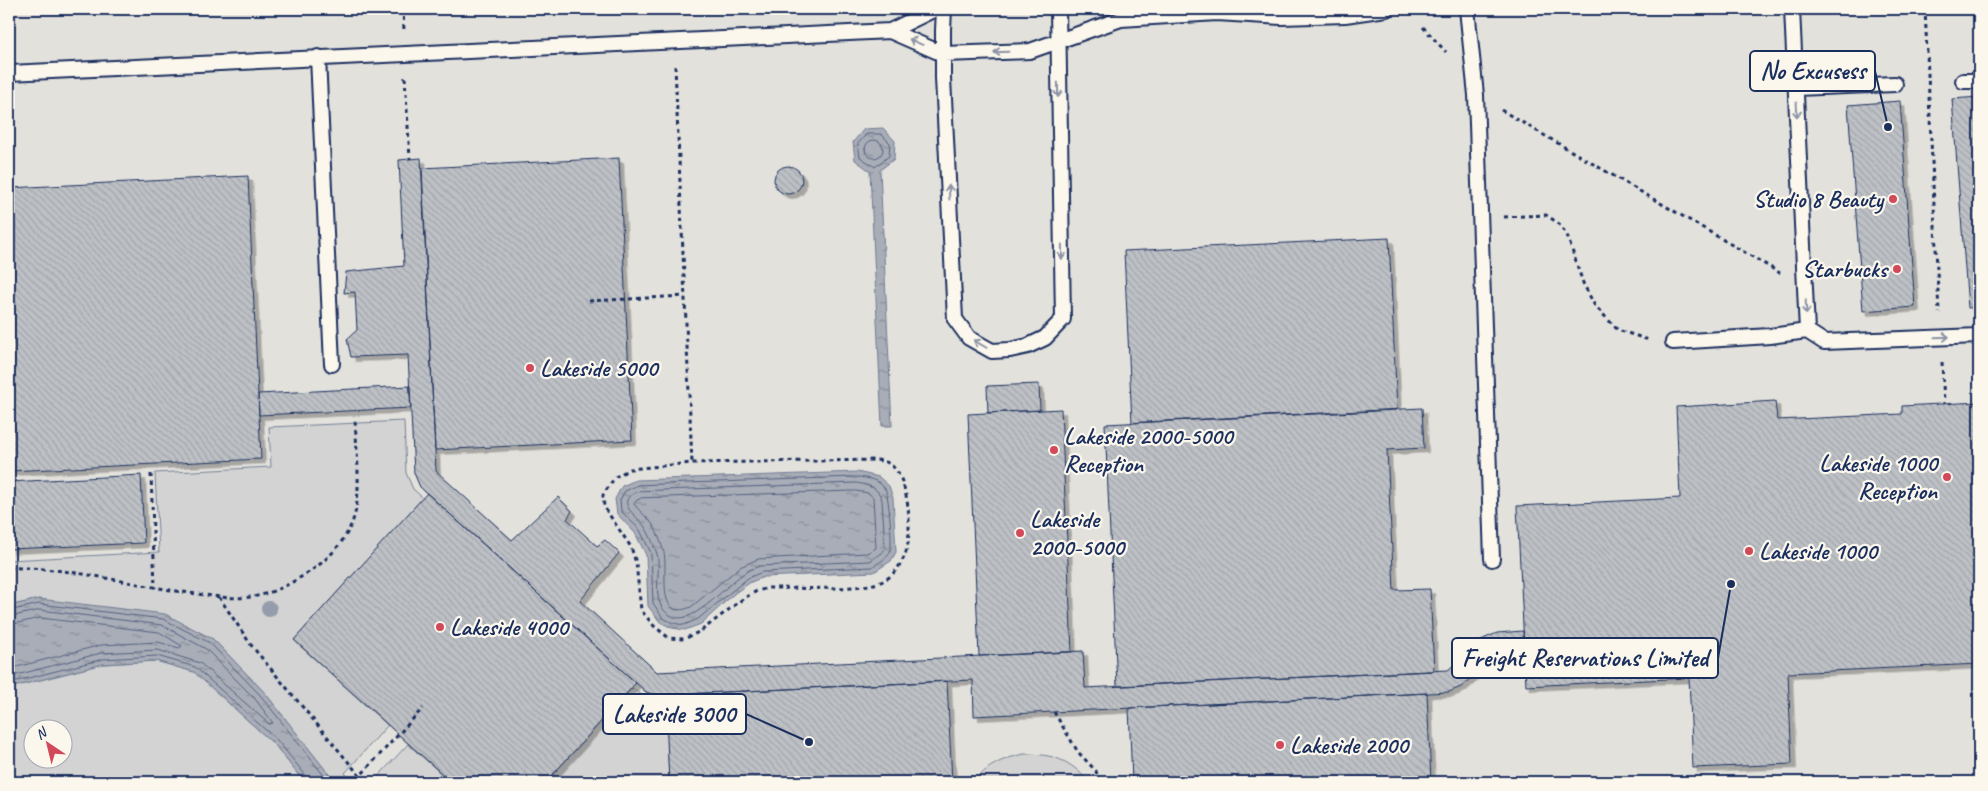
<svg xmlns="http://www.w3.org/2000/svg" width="1988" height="791" font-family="Caveat,sans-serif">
	<defs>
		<pattern id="water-ripples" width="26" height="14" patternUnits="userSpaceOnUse" patternTransform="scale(1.25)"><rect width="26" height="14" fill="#a9adb7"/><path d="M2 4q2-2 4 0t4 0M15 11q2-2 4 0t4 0" fill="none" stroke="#898d98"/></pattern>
		<pattern id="building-back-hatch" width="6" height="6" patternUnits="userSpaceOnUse" patternTransform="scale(1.25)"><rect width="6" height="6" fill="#bdc0c4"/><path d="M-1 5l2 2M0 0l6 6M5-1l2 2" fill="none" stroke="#a2a5ab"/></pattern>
		<filter id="shadow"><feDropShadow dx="4.5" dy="4.5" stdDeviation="0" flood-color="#0004"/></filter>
	</defs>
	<rect width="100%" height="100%" fill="#f2efe6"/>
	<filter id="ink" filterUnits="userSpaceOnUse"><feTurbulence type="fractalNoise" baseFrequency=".02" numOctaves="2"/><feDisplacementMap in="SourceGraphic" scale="10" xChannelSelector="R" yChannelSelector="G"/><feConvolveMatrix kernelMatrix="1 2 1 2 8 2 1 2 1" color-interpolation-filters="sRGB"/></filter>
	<g filter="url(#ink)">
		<path fill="#e2e1dc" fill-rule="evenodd" d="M9,9H1979V782H9ZM32,728H62V758H32Z"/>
		<path fill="#d2d3d2" stroke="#768198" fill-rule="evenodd" d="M404,421L406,473L413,489L423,498L294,640L388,725L345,773L352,782H335L265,693L213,639L39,599L9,606V560L159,552L155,473L271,467L269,427Z
			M156,661L194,672L274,744L304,782H9V688L103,664ZM32,728H62V758H32Z
			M632,688C642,696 652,701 666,701L669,782H546Z
			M408,744L451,782H373Z
			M1024,754C1054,754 1070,760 1089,782H975C986,765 1005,758 1024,754Z"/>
		<path fill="url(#water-ripples)" stroke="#707b93" d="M883,128L895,141L894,159L880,170L892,426H882L870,171L855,160L853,142L864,129Z
			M857,472L879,477L889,486L893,498L896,552L891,561L874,572L764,577L751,582L735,593L701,624L685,630L672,628L660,622L648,606L646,555L635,533L617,514L615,499L622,486L636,480Z
			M39,599L165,614L213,639L265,693L335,782H304L274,744L194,672L156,661L103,664L9,688V606Z"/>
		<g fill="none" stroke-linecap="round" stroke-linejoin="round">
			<path stroke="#546182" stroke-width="1" d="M867,134H881L890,143L889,156L875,167L860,157L858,144Z
				M865 149a9 9 0 1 1 18 0a9 9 0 1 1-18 0Z
				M857,477C867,478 879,479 885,489C889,495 893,546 890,552C887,559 878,563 872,567L762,572L748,578L698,619L684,625L673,623L663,618L653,603L651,553L640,530L621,511L620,500L625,491L638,485Z
				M856,483C869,485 878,487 882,500L885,548L882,553L870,561L760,566C755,568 750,569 746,572C728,582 695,625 674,617C646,606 664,571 656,551C653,543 649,533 645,527C636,514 612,502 639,491Z
				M856,491L868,493L873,497L876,548L867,553L758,559L740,567L691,607C653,623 670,566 663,549C660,540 656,528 650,521C645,515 638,510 634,504L636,501L641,498Z
				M9,611L39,604L163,619L210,643L261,696L329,782
				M9,617L40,610L162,625L206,649L256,700L273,723L269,724L200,663L158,650L101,653L9,677
				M9,625L40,618L159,632L182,646L179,648L158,642L101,645L9,669
				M9,683L103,659L157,656L195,667L277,740L307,777L308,782"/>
		</g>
		<path fill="url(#building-back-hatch)" stroke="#1b2f5e" filter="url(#shadow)" d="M1979,97V307L1968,308L1952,99Z
			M1900,101L1915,307L1863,311L1848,105Z
			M421,158L436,471L512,540L558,497L572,511L567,519L597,546L605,540L619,553L580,601L657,672L1083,651L1085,688L1448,670L1483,639L1497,633L1523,631L1524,652H1500L1461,687L1449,692L974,716L973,680L665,695H656L646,692L420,487L414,473L408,355L351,357L347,339L357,330L355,292L344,293L346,272L404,266L399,160Z
			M619,158L632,440L435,450L422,168Z
			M774 180a14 14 0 1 1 28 0a14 14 0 1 1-28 0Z
			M248,176L261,459L9,471V188Z
			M1389,238L1397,410L1132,423L1124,251Z
			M1039,384L1040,410L988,413L987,386Z
			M410,386L411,408L259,415L258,394Z
			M1775,401L1777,420L1902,414V406L1979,402V664L1788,673L1792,764L1693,768L1689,678L1526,686L1517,506L1680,498L1676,407Z
			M1422,408L1424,448L1387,450L1394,590L1430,589L1434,671L1117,686L1105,424Z
			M1061,409L1072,652L979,656L968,414Z
			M141,475L144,543L9,549V482Z
			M427,493L636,683L546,782H451L294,640Z
			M947,681L952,782H669L665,695Z
			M1427,693L1431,782H1132L1129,708Z"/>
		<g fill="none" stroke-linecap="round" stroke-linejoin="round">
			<g stroke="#1b2f5e" stroke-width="18">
				<path id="service" d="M944,9L943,30V78L955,319L969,338L992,351L1010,350L1028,346L1045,338L1063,319L1058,9
					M1467,9L1476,95L1492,559
					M1792,9L1807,331L1824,342L1979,336
					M890,31L943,54L1030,51L1121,19L1217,13L1281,17L1345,15L1386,9
					M318,57L332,364
					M9,73L890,31L935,9
					M1963,81H1979
					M1796,88L1895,84
					M1673,342L1770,336L1807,331"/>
			</g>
			<path stroke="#1b2f5e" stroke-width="3" stroke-dasharray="4 4" stroke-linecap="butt" d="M403,9L404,31
				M1925,9L1939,313
				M1423,27L1446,52
				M675,66L692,463
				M405,77L410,159
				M1501,110L1780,273
				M1504,217L1546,215L1558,223L1567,235L1583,283L1595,306L1618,330L1649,340
				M589,301L685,296
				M1942,362L1944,404
				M877,460C880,461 885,461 888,463C910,474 913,535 905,555C901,565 892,577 883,581C862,591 795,588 769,588L757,591L744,598L701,631L684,639L669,638L654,626L641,610L636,563L631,547L604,507L603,495L615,477L630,469L692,463Z
				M151,474L155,588
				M9,568C66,566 132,585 190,593C213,596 238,601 261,595C278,591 295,581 309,572C329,559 347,540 354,517C362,491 356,446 355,418
				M219,597L251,645L360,776L423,708
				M1054,712L1078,752L1096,771L1099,782
				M1608,776L1609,782"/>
			<use href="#service" stroke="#fbf7ec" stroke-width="14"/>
		</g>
		<circle fill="#959cab" cx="269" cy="609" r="8"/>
		<defs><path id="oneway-shaft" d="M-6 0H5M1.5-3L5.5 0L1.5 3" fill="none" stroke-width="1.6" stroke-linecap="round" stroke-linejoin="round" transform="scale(1.25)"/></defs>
		<g stroke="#8b93a5">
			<use href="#oneway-shaft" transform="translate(916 42) rotate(-156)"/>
			<use href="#oneway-shaft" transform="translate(1001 52) rotate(178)"/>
			<use href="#oneway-shaft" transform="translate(1058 90) rotate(89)"/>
			<use href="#oneway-shaft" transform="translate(1797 110) rotate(87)"/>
			<use href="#oneway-shaft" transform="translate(949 192) rotate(-93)"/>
			<use href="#oneway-shaft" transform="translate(1062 252) rotate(89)"/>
			<use href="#oneway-shaft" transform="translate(1806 307) rotate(87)"/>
			<use href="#oneway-shaft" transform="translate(1942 337) rotate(-2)"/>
			<use href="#oneway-shaft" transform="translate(980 344) rotate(-150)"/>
		</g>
	</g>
	<g fill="#d1495b" stroke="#fbf7ec" stroke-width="2">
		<circle cx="1893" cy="199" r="5"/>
		<circle cx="1897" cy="269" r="5"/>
		<circle cx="530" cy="368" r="5"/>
		<circle cx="1054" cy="450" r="5"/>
		<circle cx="1947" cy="477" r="5"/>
		<circle cx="1020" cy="533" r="5"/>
		<circle cx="1749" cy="551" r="5"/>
		<circle cx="440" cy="627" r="5"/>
		<circle cx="1280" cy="745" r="5"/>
	</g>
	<g text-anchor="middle" stroke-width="4.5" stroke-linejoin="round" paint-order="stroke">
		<g font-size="24" font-weight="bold" fill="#1b2f5e" stroke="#fbf7ec" text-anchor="start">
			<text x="1883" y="207" text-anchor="end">Studio 8 Beauty</text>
			<text x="1887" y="277" text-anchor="end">Starbucks</text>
			<text x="540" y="376">Lakeside 5000</text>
			<text x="1064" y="444">Lakeside 2000-5000<tspan x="1064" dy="28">Reception</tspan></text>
			<text x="1937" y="471" text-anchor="end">Lakeside 1000<tspan x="1937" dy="28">Reception</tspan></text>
			<text x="1030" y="527">Lakeside<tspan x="1030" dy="28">2000-5000</tspan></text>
			<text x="1759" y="559">Lakeside 1000</text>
			<text x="450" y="635">Lakeside 4000</text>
			<text x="1290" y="753">Lakeside 2000</text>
		</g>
	</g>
	<path fill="none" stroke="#1b2f5e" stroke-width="2" d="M1888 127L1875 71M1731 584L1718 658M809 742L746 714"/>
	<g fill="#1b2f5e" stroke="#fbf7ec" stroke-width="2">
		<circle cx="1888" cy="127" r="5"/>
		<circle cx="1731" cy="584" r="5"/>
		<circle cx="809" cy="742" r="5"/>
	</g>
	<g fill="#fbf7ec" stroke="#1b2f5e" stroke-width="2">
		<rect x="1750" y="51" width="125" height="40" rx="5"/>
		<rect x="1452" y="638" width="266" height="40" rx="5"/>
		<rect x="603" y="694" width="143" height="40" rx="5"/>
	</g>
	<g font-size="25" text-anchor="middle" font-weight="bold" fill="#1b2f5e">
		<text x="1813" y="79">No Excusess</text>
		<text x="1585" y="666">Freight Reservations Limited</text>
		<text x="674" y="722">Lakeside 3000</text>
	</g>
	<rect width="1988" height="791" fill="none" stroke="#fbf7ec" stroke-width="30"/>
	<rect x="15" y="15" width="1958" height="761" fill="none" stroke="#1b2f5e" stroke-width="2" filter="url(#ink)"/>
	<g transform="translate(48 744) rotate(325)"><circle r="24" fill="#fbf7ec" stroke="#a1a7b3"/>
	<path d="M0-4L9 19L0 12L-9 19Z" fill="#d1495b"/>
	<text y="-8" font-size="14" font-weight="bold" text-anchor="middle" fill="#1b2f5e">N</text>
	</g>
</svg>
